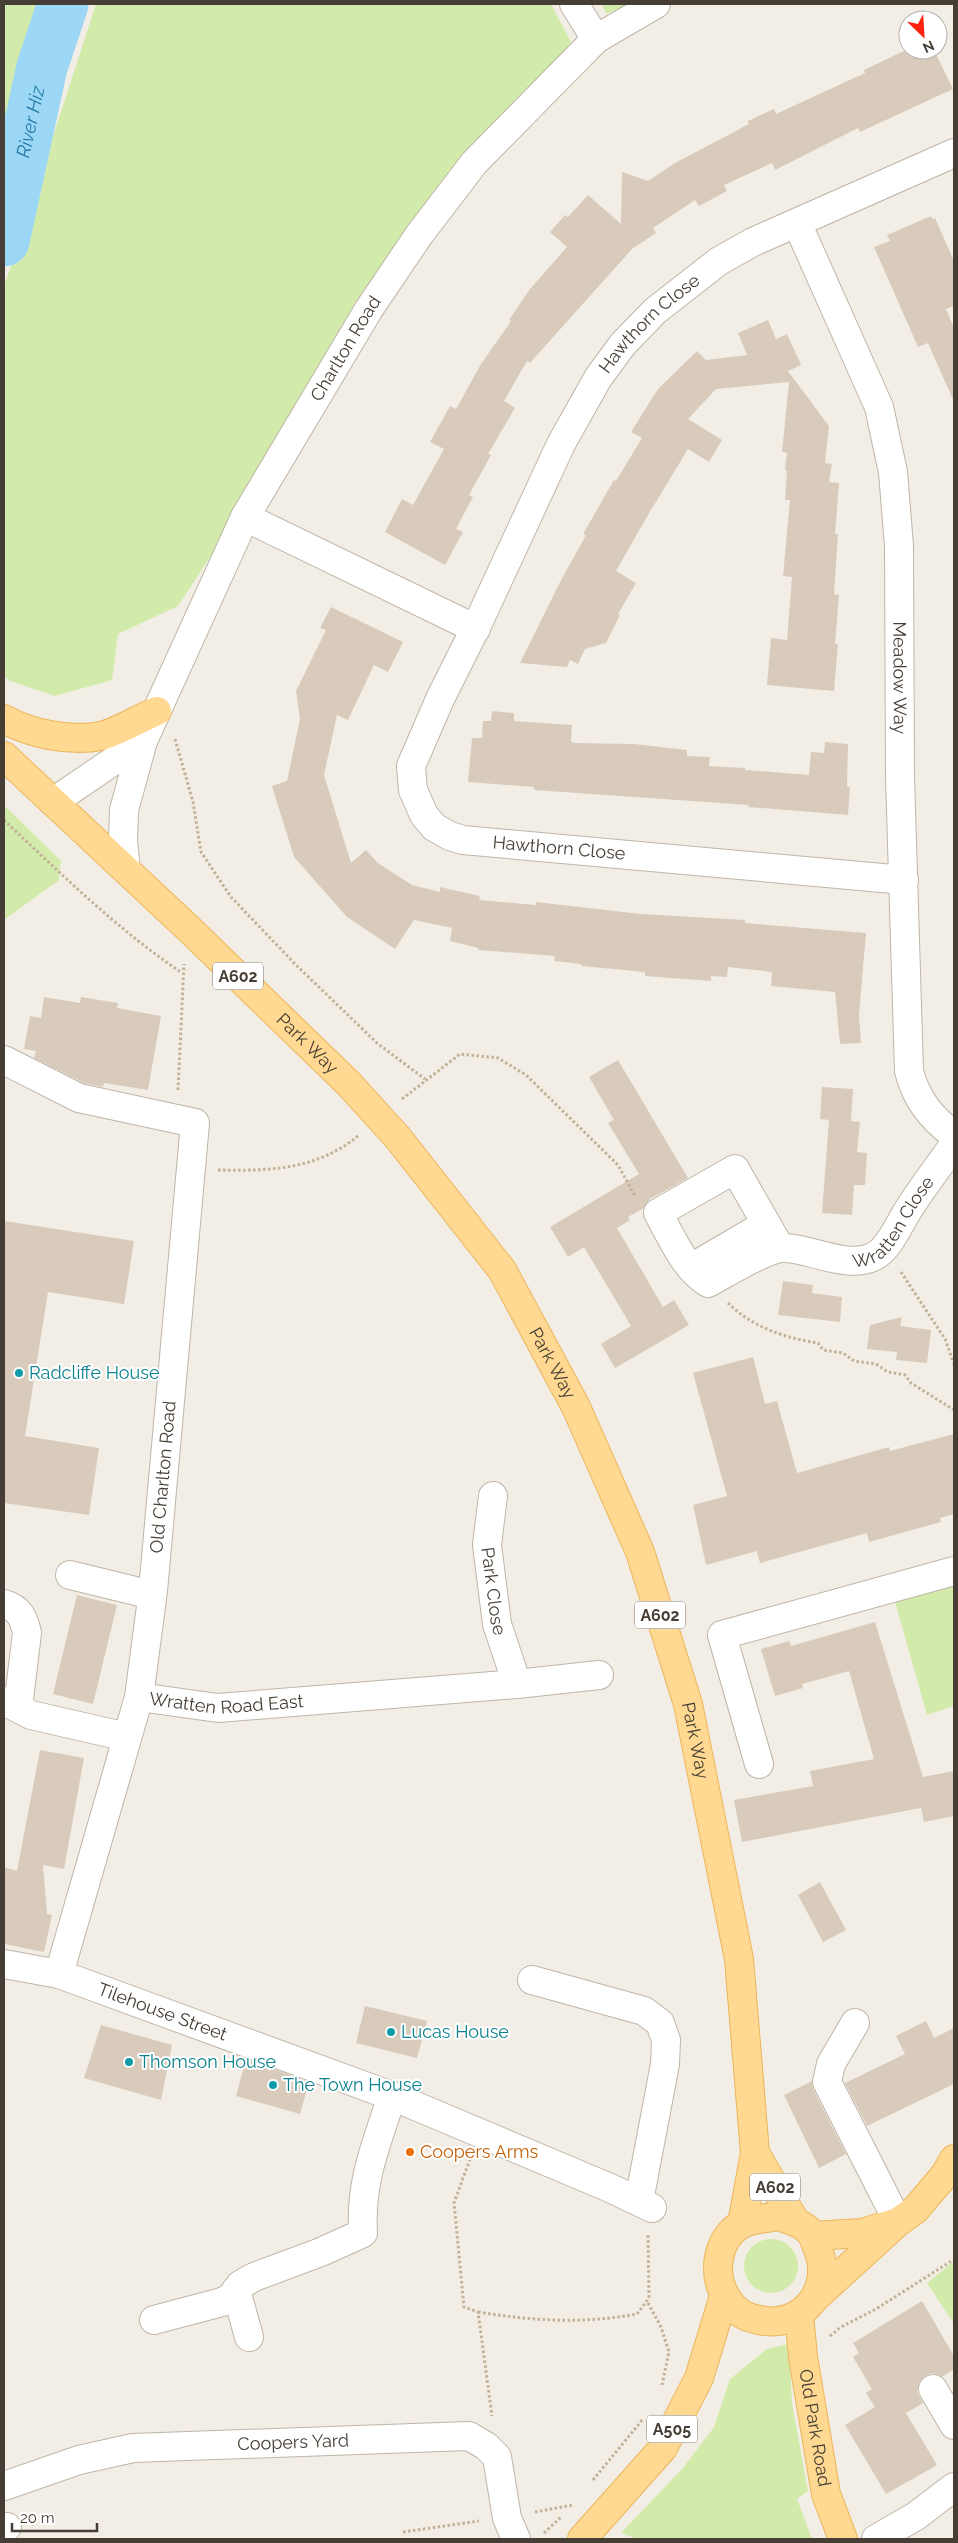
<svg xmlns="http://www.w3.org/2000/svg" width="958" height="2543" font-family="Raleway,sans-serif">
	<rect width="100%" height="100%" fill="#f3eee5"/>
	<path fill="#d3ebaa" d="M4,4H75L47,63L4,200Z
		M96,4H551L574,48L463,154L356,301L241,510L178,606L118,634L112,680L55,696L10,681L4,676V287Z
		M602,4H630L606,14Z
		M4,805L61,861L59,880L4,920Z
		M954,1584V1706L927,1715L894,1598Z
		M744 2266a27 27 0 1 1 54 0a27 27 0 1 1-54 0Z
		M954,2261V2324L927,2283Z
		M789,2344L792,2403L808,2491L797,2499L812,2539H638L621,2533L683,2468L714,2427L730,2379L767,2349Z"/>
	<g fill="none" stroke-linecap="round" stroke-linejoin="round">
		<path stroke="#9cd7f5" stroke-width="51" id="s1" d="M4,241L42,67L63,4"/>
	</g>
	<path fill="#d9cbbc" d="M908,49L934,50L953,89L860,132L858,128L775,170L772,163L724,185L727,191L699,206L695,200L653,228L656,233L632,249L530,363L527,361L504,401L515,408L488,454L491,455L469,495L473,497L456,529L463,532L445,565L385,532L402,499L413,505L444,449L430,442L450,406L456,409L481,364L511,321L509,320L530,289L567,247L550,232L565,215L568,217L588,195L621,224L622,172L648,181L675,163L749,124L748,121L774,109L776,114L865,73L864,70Z
		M931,216L932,219L935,218L954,261V306L946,309L954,328V402L928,343L918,347L874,247L890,241L887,235Z
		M768,320L776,339L787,334L801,365L788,371L829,426L825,463L832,464L829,482L839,483L835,534H838L834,594L839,595L835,644H838L834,691L767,685L771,638L787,640L792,577L783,576L790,500H785L787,471L785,470L787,453L782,452L789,382L716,389L688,419L722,440L709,462L688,449L648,515L616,571L636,583L618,614L620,615L606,643L585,649L578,664L570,660L567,667L520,663L560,582L586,535L583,534L614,480L616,481L642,438L631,432L658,389L697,351L706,360L747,355L738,333Z
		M331,607L403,642L388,672L374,665L348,720L337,715L324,775L351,863L366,850L378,863L412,885L440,892V887L480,896L479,900L536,905V902L641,914L745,920V923L866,933L859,1015L861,1043L840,1044L835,992L771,986L772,972L728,967L727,977L711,976V981L645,976V972L581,966V964L554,961L555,956L478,950V948L450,941L452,928L414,920L395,949L347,917L294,857L272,786L287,781L300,719L296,691L326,630L320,628Z
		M492,711L514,713V721L572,725L571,741L574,743L634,744L687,750V756L710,757L709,766L745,768V770L809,775L811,752L824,753L825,742L848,744L847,787H850L848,815L748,807L749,805L534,790V787L468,782L472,738H482L483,721H491Z
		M44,997L80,1003L81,997L118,1003L117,1008L161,1016L148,1090L104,1083L103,1087L84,1083L34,1058L36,1051L24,1049L30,1016L41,1018Z
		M618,1060L688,1178L650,1199L644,1208L628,1217L630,1220L617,1228L663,1307L674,1300L689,1325L615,1368L601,1344L631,1326L584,1247L568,1257L550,1227L639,1174L608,1123L614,1120L589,1077Z
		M822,1087L853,1089L851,1121L860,1122L857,1152L867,1153L865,1185H854L852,1215L822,1213L829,1120L820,1119Z
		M4,1221L134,1241L124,1304L48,1292L25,1436L99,1448L89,1515L4,1503Z
		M783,1281L813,1285L812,1293L842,1297L840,1322L778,1315Z
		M902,1317L900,1326L931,1330L927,1363L896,1360L897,1352L867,1349L870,1325Z
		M753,1357L765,1404L777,1401L797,1473L889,1447L890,1451L954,1434V1514L940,1518L941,1522L869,1542L867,1533L760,1563L757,1551L706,1565L693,1505L727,1496L693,1373Z
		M77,1595L117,1605L93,1704L53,1694Z
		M875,1622L923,1777L954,1771V1816L924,1822L921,1808L742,1842L734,1800L813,1786L810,1771L874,1759L849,1671L802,1684L803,1688L775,1696L761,1649L789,1641L791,1646Z
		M40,1750L84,1758L64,1869L43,1865L47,1914L52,1915L44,1952L4,1944V1867L17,1871Z
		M820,1882L846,1930L823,1942L798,1895Z
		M365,2006L427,2021L417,2058L356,2043Z
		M926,2021L934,2038L954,2028V2084L867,2126L845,2083L905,2054L896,2036Z
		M101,2025L172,2045L161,2100L84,2078Z
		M246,2059L309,2082L300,2114L236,2096Z
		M812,2081L813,2089L846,2154L819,2168L784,2095Z
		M922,2301L954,2356V2369L942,2377L933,2373L926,2375L920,2381L917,2392L923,2403L906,2413L937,2465L886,2494L845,2425L875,2407L866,2393L872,2389L853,2357L859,2353L853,2343Z"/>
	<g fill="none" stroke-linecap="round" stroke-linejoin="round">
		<g stroke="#bfb5a7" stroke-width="30">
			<g id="minor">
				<path d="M574,4L596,39"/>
				<path id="s2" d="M797,223L879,407L893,472L899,546L900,777L909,1071C916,1099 931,1118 954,1135"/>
				<path d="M245,517L476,629"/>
				<path d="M53,802L143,741"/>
				<path id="s3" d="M126,870L123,841L124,810L143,741L245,517L369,309L419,235L474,163L596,39L656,4"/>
				<path id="s4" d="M904,880L463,840L450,836L434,827L424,815L413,790L411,766L440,699L479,621L561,444L598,378L623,344L655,311L719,261L753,242L954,153"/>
				<path d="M4,1060L79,1098L195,1123L153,1591L139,1697L59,1974"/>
				<path id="s5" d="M780,1248L735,1169L658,1213C672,1238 684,1268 708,1283C725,1274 763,1250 781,1248C807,1246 851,1273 878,1254C892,1243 900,1222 910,1207C924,1185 940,1165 954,1144"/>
				<path d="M691,1268L766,1224"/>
				<path id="s6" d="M493,1496L487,1545L497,1624L517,1684"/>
				<path d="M70,1575L152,1595"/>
				<path d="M4,1604C19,1608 24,1618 27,1633L18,1707"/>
				<path id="s7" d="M139,1697L218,1708L517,1684L599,1675"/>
				<path d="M4,1701L31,1715L127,1737"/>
				<path d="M759,1764L722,1635L954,1571"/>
				<path id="s8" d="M4,1964L59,1974L392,2096L610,2188L652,2208"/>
				<path d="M532,1980L644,2011L660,2023L666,2040L665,2064L639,2201"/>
				<path d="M855,2023L831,2064L827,2082L898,2222"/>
				<path d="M236,2290L249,2337"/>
				<path d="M154,2320L222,2302L232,2297L240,2285L254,2277L321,2252L363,2233C360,2181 376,2145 392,2096"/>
				<path d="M933,2389L954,2425"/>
				<path id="s9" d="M4,2486L79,2460L133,2448L469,2436L486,2446L497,2457L507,2518L516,2539"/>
				<path d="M4,2527H7"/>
				<path d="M876,2539L916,2516L954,2487"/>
			</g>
		</g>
		<g stroke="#ebb55b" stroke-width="30">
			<g id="major">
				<path d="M4,719C31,734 71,742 101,736C120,731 140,718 157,711"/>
				<path id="s10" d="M4,756L188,928L349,1084"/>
				<path id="s11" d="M398,1138L502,1270L576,1407L640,1552L688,1704L739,1959L755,2153L742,2224"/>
				<path d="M755,2153L795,2221"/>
				<path d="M777,2216C788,2219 799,2222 808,2230C813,2235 815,2241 817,2247C835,2287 803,2330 759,2320C744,2317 736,2312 728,2300C712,2277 715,2241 740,2225C749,2219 766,2219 777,2216Z"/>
				<path d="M813,2236L862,2233L895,2223"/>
				<path d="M816,2297L898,2222L915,2210L944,2176L954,2159"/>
				<path id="s12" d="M799,2314L803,2357L826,2494L843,2539"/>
				<path d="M582,2539L663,2448L699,2378L724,2296"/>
			</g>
		</g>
		<path stroke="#c2b097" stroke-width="3" stroke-dasharray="2.5 2.5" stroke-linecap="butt" d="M175,739L193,802L201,852L231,897L295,964L377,1043L425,1079
			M4,820C61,874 117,929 182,973
			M178,1090L184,964
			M402,1099L460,1054L498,1058L526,1075L618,1165L635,1196
			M218,1170C269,1171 318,1170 359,1135
			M901,1272L945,1339L954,1364
			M728,1303C752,1327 785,1338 818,1343L823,1350L843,1353L854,1361L876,1364L888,1372L905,1375L911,1383L954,1410
			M470,2159L454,2203L464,2307L478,2312L492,2416
			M648,2303L661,2327L669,2352L662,2385
			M478,2312C534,2321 582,2324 637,2314L649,2298L648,2234
			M830,2336L841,2327L876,2309L953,2260
			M593,2480L643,2419
			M535,2512L573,2505
			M403,2532L479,2521
			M544,2533L561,2517"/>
		<use href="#minor" stroke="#fff" stroke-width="28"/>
		<use href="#major" stroke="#ffd892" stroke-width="28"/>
		<g stroke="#ebb55b" stroke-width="30" stroke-linecap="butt">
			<path id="major-bridge" d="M349,1084L398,1138"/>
		</g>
		<use href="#major-bridge" stroke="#ffd892" stroke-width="28"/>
	</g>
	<g fill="#0f9aa8" stroke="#fff" stroke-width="2">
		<circle cx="19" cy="1373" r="5"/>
		<circle cx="391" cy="2032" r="5"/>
		<circle cx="129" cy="2062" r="5"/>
		<circle cx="273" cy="2085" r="5"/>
	</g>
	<circle fill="#e8710a" stroke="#fff" stroke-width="2" cx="410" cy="2152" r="5"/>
	<g text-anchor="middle" stroke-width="4" stroke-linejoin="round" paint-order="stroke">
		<g fill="#fff" stroke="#7e7871" stroke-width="1">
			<rect x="213" y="962.5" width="50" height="27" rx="4"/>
			<rect x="635" y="1601.5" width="50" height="27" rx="4"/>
			<rect x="750" y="2173.5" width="50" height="27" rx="4"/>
			<rect x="647" y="2415.5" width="50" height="27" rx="4"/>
		</g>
		<g font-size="16" font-weight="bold" fill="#463e34">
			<text x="238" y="982">A602</text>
			<text x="660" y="1621">A602</text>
			<text x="775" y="2193">A602</text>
			<text x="672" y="2435">A505</text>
		</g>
		<g font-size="18" fill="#463e34" stroke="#fff">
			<text dy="6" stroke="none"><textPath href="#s4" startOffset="1048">Hawthorn Close</textPath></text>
			<text dy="6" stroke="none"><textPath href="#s3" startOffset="574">Charlton Road</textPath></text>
			<text dy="6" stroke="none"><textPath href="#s2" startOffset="474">Meadow Way</textPath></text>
			<text transform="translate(559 848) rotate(5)" y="6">Hawthorn Close</text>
			<text dy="6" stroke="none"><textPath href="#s10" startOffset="418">Park Way</textPath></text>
			<text dy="6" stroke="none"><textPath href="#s5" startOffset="480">Wratten Close</textPath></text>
			<text dy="6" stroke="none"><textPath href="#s11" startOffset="274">Park Way</textPath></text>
			<text transform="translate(163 1477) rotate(-85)" y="6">Old Charlton Road</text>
			<text dy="6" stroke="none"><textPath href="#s6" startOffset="96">Park Close</textPath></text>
			<text dy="6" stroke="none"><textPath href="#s7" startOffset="88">Wratten Road East</textPath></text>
			<text dy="6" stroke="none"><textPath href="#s11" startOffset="679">Park Way</textPath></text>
			<text dy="6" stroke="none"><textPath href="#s8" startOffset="166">Tilehouse Street</textPath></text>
			<text dy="6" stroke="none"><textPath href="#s12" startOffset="115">Old Park Road</textPath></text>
			<text dy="6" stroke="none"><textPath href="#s9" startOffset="295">Coopers Yard</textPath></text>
		</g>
		<g font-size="18" fill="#0d838f" stroke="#fff" text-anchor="start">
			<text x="29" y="1379">Radcliffe House</text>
			<text x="401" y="2038">Lucas House</text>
			<text x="139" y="2068">Thomson House</text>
			<text x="283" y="2091">The Town House</text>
		</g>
		<g font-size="18" fill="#c56008" stroke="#fff" text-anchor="start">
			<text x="420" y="2158">Coopers Arms</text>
		</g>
		<g font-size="19" font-style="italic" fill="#247aa8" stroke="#fff">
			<text dy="7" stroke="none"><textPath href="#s1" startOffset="122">River Hiz</textPath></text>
		</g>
	</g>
	<rect width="958" height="2543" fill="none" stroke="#463e34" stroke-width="10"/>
	<g transform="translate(923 35) rotate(155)"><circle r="24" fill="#ffffff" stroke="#b5b2ae"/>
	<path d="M0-4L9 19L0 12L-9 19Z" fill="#ff2210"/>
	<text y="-8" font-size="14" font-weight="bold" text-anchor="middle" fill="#463e34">N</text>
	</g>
	<path d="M12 2523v8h85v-8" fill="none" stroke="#463e34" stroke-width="2.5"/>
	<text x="20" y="2523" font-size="15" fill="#463e34" stroke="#ffffff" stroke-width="4" paint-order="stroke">20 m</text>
</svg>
